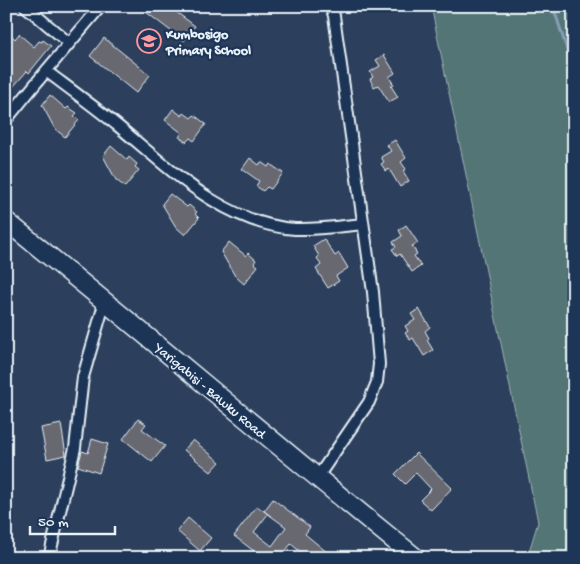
<svg xmlns="http://www.w3.org/2000/svg" width="580" height="564" font-family="'Gochi Hand',sans-serif">
	<rect width="100%" height="100%" fill="#2c3f5c"/>
	<filter id="ink" filterUnits="userSpaceOnUse"><feTurbulence type="fractalNoise" baseFrequency=".02" numOctaves="2"/><feDisplacementMap in="SourceGraphic" scale="10" xChannelSelector="R" yChannelSelector="G"/><feConvolveMatrix kernelMatrix="1 2 1 2 8 2 1 2 1" color-interpolation-filters="sRGB"/></filter>
	<g filter="url(#ink)">
		<path fill="#537474" stroke="#9eb2b6" d="M431,6H574V558H527L538,522Z"/>
		<g fill="none" stroke-linecap="round" stroke-linejoin="round">
			<path stroke="#869eb6" stroke-width="3" d="M553,6L574,72"/>
		</g>
		<path fill="#686871" stroke="#e8f1f8" d="M138,6H168L195,26L184,41Z
			M19,34L34,47L39,41L42,42L43,40L51,46L29,73L27,71L6,95V43L12,36L15,39Z
			M104,38L150,75L136,93L90,56Z
			M384,55L395,73L389,77L394,85L391,86L398,97L389,102L378,85L374,87L370,79L373,77L370,72L380,66L376,60Z
			M50,95L66,109L68,107L77,113L74,116L79,120L65,137L55,129L42,105Z
			M173,109L182,116L184,113L191,118L194,115L206,124L194,141L190,138L186,142L179,137L182,133L165,120Z
			M395,140L406,158L401,162L406,169L403,171L409,181L400,187L389,169L386,171L381,164L384,162L381,157L391,151L387,145Z
			M111,146L127,160L129,157L137,164L135,167L139,170L125,187L116,180L103,156Z
			M250,158L259,165L261,162L268,167L270,164L283,173L271,189L267,187L263,191L256,186L259,181L242,169Z
			M170,194L187,207L189,205L197,212L195,214L199,218L185,235L176,227L162,204Z
			M406,225L418,243L412,246L417,254L414,256L421,266L412,272L400,254L397,256L392,249L396,247L393,242L402,236L399,230Z
			M324,239L335,256L339,253L348,268L336,276L339,281L328,288L316,269L321,265L317,258L319,256L313,246Z
			M229,242L246,256L248,253L256,260L254,263L258,266L244,284L235,276L221,252Z
			M419,309L430,327L425,331L429,338L427,340L433,350L424,356L413,338L410,340L405,333L408,331L405,326L415,320L411,314Z
			M138,419L146,424L142,429L165,446L152,462L123,439Z
			M61,424L66,455L47,459L41,428Z
			M92,439L108,444L99,473L78,466L82,451L88,453Z
			M193,440L220,462L211,472L184,450Z
			M416,453L452,488L431,510L420,500L431,489L416,473L405,484L395,474Z
			M273,499L310,527L305,534L334,558H308L291,544L280,558H263L234,536L257,506L268,514L254,532L272,546L286,527L264,511Z
			M188,518L211,538L200,551L177,531Z"/>
		<g fill="none" stroke-linecap="round" stroke-linejoin="round">
			<g stroke="#e8f1f8" stroke-width="14">
				<path id="minor" d="M25,6L69,43
					M46,71C70,89 95,107 118,126C170,169 224,224 295,229C317,230 342,226 363,224
					M6,120L46,71L101,6
					M317,478L369,402L377,382L379,364L373,292L334,16L331,6
					M49,558L75,448L83,377L105,301"/>
			</g>
			<g stroke="#e8f1f8" stroke-width="21">
				<path id="trunk" d="M6,221C144,332 278,447 416,558"/>
			</g>
			<use href="#minor" stroke="#1d3557" stroke-width="10"/>
			<use href="#trunk" stroke="#1d3557" stroke-width="18"/>
		</g>
	</g>
	<defs>
		<g id="school-ring" transform="scale(1.25)"><circle r="9.5" fill="#1d3557" stroke="#ff9aa2" stroke-width="1.5"/><path d="M0-5L7-2L0 1L-7-2ZM-4 1L0 2.5L4 1V4Q0 6-4 4Z" fill="#ff9aa2"/></g>
	</defs>
	<g fill-rule="evenodd">
		<use href="#school-ring" x="149" y="41"/>
	</g>
	<g text-anchor="middle" stroke-width="4.5" stroke-linejoin="round" paint-order="stroke">
		<g font-size="14" font-weight="bold" fill="#e8f1f8" stroke="#1d3557" text-anchor="start">
			<text x="166" y="38">Kumbosigo<tspan x="166" dy="16">Primary School</tspan></text>
		</g>
		<g font-size="14" fill="#e8f1f8" stroke="#1d3557">
			<text transform="translate(211 390) rotate(40)" y="5">Yarigabisi - Bawku Road</text>
		</g>
	</g>
	<rect width="580" height="564" fill="none" stroke="#1d3557" stroke-width="25"/>
	<rect x="12" y="12" width="555" height="539" fill="none" stroke="#e8f1f8" stroke-width="2" filter="url(#ink)"/>
	<path d="M30 526v8h85v-8" fill="none" stroke="#e8f1f8" stroke-width="2.5"/>
	<text x="38" y="526" font-size="15" fill="#e8f1f8" stroke="#1d3557" stroke-width="4" paint-order="stroke">50 m</text>
</svg>
